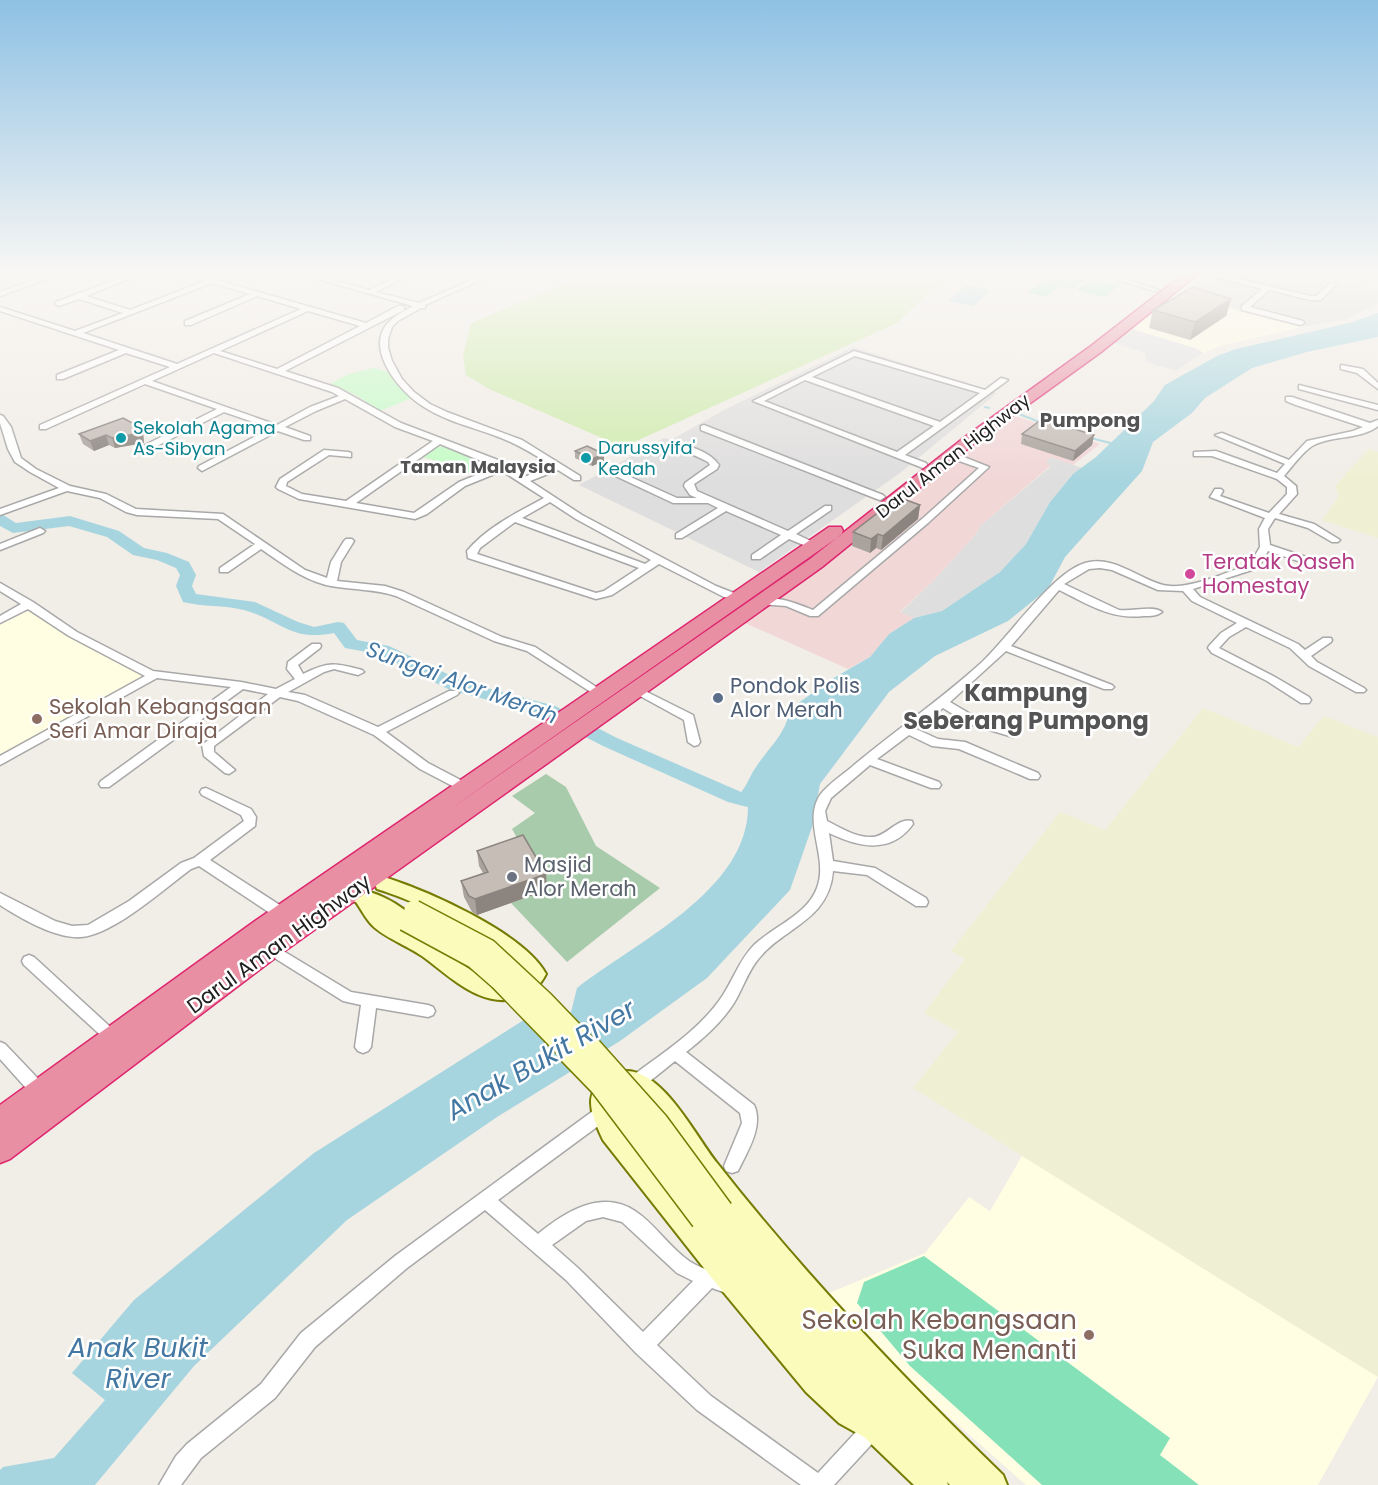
<svg xmlns="http://www.w3.org/2000/svg" width="1378" height="1485" font-family="Poppins,sans-serif">
	<rect width="100%" height="100%" fill="#f1ede7"/>
	<path fill="#dfdede" d="M1209,273H1294L1378,291V304L1347,319L1303,327L1179,295Z
		M853,347L997,393L900,473L759,572L579,485L664,438L671,440L724,410Z
		M1051,457L1082,468L1073,474L1050,502L1026,544L1000,572L942,611L914,618L900,613L935,579L976,534L980,526L1050,467L1045,462Z"/>
	<path fill="#f2d7d7" d="M1015,416L1100,444L1073,465L1051,457L1046,461L1050,466L980,526L976,534L935,579L900,612L914,618L889,634L870,657L848,669L745,623Z"/>
	<path fill="#fffee3" d="M1179,295L1303,327L1220,346L1203,353L1176,371L1146,362L1145,353L1113,343Z
		M32,609L149,676L0,762V625Z
		M1022,1156L1378,1377L1318,1485H1026L906,1379L829,1293L925,1253L969,1197L990,1211Z"/>
	<path fill="#eff0d3" d="M1369,449L1378,452V538L1322,520L1339,496L1335,486Z
		M1203,708L1298,747L1324,716L1378,737V1377L913,1088L958,1032L924,1013L965,959L951,951L1060,812L1105,830Z"/>
	<path fill="#cfebad" d="M590,273H948L949,274L897,323L623,447L489,389L466,375L463,356L471,323Z"/>
	<path fill="#a8cbab" d="M546,774L566,787L596,846L660,888L567,962L511,903L547,890L512,829L535,813L512,796Z"/>
	<path fill="#c5fbc6" d="M374,368L388,372L414,397L380,411L356,395L330,384L349,374Z
		M435,447H446L494,467L473,474L443,466L446,464L423,457Z"/>
	<path fill="#85e1b8" d="M1056,273H1068L1089,278L1073,289L1060,286L1045,297L1027,292Z
		M1092,279L1120,285L1105,297L1076,290Z
		M924,1256L1170,1438L1160,1455L1199,1485H1042L910,1366L857,1303L864,1282Z"/>
	<path fill="#e1e1e1" d="M1132,329L1198,349L1203,353L1176,371L1146,362L1145,353L1113,343Z"/>
	<path fill="#a7d5df" d="M966,285L991,290L974,306L948,301Z
		M1378,313V337L1307,352L1252,368L1205,398L1192,413L1153,442L1142,471L1065,557L1048,589L1008,621L935,656L889,692L820,784L812,827L790,890L707,978L620,1041L497,1117L347,1220L194,1366L95,1485H0V1470L3,1467L54,1458L105,1400L72,1373L134,1300L314,1153L538,1011L551,1017L571,1012L577,988C634,943 748,891 748,807L735,797C746,790 747,781 754,770C767,749 786,735 790,709L832,679L870,657L889,634L914,618L942,611L1000,572L1026,544L1050,502L1073,474L1096,457L1120,434L1154,401L1165,385L1217,356L1236,349L1353,322Z"/>
	<g fill="none" stroke-linecap="round" stroke-linejoin="round">
		<path stroke="#a7d5df" stroke-width="2" d="M985,407L989,408
			M1019,414L1042,423
			M1091,438L1114,444"/>
		<path fill="#a7d5df" fill-rule="evenodd" d="M0,513L16,523L70,516L119,531L144,548L167,553L189,562L196,575L192,586L196,594L255,602L298,622L314,627L338,622L344,623L357,640L389,646L464,682L555,706L617,738L741,792L766,798L769,803L766,808L759,810L728,802L603,746L541,714L450,690L378,654L345,648L334,633C290,642 281,620 244,610C224,605 203,607 183,602L176,586L180,575L176,568L157,560L133,555L107,537L69,526L13,533L0,526Z"/>
		<g stroke="#a8a8a8" stroke-width="3">
			<path id="street" d="M53,273H63L0,296V292Z
				M133,273H143L86,296L130,310L205,281L182,273H193L366,323L398,306H404V310L285,371L338,388L401,423L498,460L524,477L552,466C534,454 516,443 496,436C472,427 446,421 424,407C401,393 365,351 387,324C394,316 404,311 413,306L296,273H308L369,290L404,273H413L376,292L419,303L488,273H497L425,305V308H421L398,321L392,327L388,339V348L392,361L402,379L414,392L430,404L447,412L522,440L580,476V480H574L558,470L530,481L582,515L716,586L739,595L734,598L724,597L659,564L612,595L596,599L468,558L467,551C487,527 518,512 544,498L502,471L465,486L427,514L415,519L299,499L278,489L276,487L280,479L324,450L348,452L351,453V457L329,455L287,482L286,486L302,494L346,501L433,441L395,427L345,399L316,411L285,427L310,436V440H304L278,431L202,471L198,468L199,466L271,428L224,412L151,449H145V445L217,409L145,384L46,429H40V425L170,367L126,353L63,379H57V375L119,350L0,311V307L75,331L123,313L79,299L59,306L55,304L56,302ZM212,283L250,294L185,321V325H191L257,296L301,309L177,364L83,333ZM308,311L360,326L277,369L220,351ZM214,353L332,392L339,396L310,407L277,425L152,381ZM440,444L496,467L459,482L414,513L356,503ZM550,502L576,519L651,560L645,564L522,518ZM515,522L639,568L604,591L596,593L477,554L480,548Z
				M1095,273H1106L1159,290L1154,291Z
				M1201,273H1214L1310,296H1316L1332,282L1337,283L1321,300H1310L1269,290L1250,307L1303,321L1304,323L1300,325L1242,310V306L1262,289Z
				M854,351L985,390L1001,378L1008,380L905,455L926,463L927,465L923,468L753,401ZM855,356L980,393L940,422L812,377ZM805,380L934,426L897,452L764,401Z
				M1341,365L1363,369L1378,383V389L1357,373L1341,369Z
				M1299,385L1378,405V410L1299,389Z
				M1286,397H1292L1370,423L1378,420V426C1360,440 1334,435 1314,445C1305,449 1291,468 1284,476L1296,486L1297,494L1279,514L1314,524L1340,540L1338,542H1332L1308,528L1275,518L1268,529L1270,545L1321,562V566H1313L1268,551L1258,568L1193,589L1200,597L1298,644L1305,650L1323,638H1331L1332,640L1331,642L1311,656L1317,662L1364,688L1366,690L1364,692H1356L1309,666L1290,648L1246,627L1229,637L1219,648L1275,677L1309,697L1311,700L1309,703H1301L1267,681L1212,653L1208,648L1209,646L1221,633L1237,623L1192,601L1183,591L1158,590L1112,570L1100,568L1089,569L1064,584L1119,610C1131,612 1153,605 1162,612C1157,616 1151,616 1144,616C1111,620 1088,604 1059,590L1011,646L1112,685L1114,687L1112,689H1104L1006,651L950,702L977,718L1017,730L1019,733L1017,736L1013,737L969,724L943,708L916,729L938,739L965,742L1038,773L1040,776L1038,779H1030L959,749L932,746L909,735L877,759L939,782L941,785L939,788H931L870,765L831,798L825,811L827,821C841,828 856,838 873,837C887,836 898,817 912,821L913,824C891,855 858,847 829,833L833,861L875,868L926,898L928,902L926,906H916L867,875L833,871C829,922 782,927 756,962C747,974 742,990 734,1003C722,1022 703,1039 686,1052L754,1105C764,1126 747,1152 738,1171L732,1173L726,1171L724,1166L742,1123L740,1113L675,1061L644,1086L638,1088L632,1086L630,1081L632,1076C664,1052 701,1029 723,995C734,978 740,959 754,945C774,926 807,915 817,888C829,857 802,823 820,795C828,784 844,774 854,765C896,730 940,700 981,663C1009,637 1052,573 1085,563C1113,555 1137,578 1163,585C1187,591 1227,572 1250,564L1260,547L1259,529L1265,518L1210,497L1215,489H1221L1223,491L1220,496L1269,513L1287,494V487L1277,479L1212,456H1194V452L1216,451L1277,473L1285,464L1215,435L1222,433L1289,460L1307,441L1353,431L1363,427L1296,405L1286,401Z
				M0,415L3,416L11,427L21,458L36,469L70,486L106,494L136,509L223,514L305,570L327,578L331,562L344,541L346,539H352L354,541L341,562L337,581L385,586L404,592L502,637L535,647L607,694L601,698L597,696L527,651L494,641L396,596C375,589 353,590 331,586C305,581 283,564 261,549L228,572H220V568L255,544L218,519L137,515L126,512L100,498L67,491L0,515V509L59,488L30,472L15,462L8,449L0,423Z
				M704,425L883,495L885,497L880,500L877,499L701,430V426Z
				M670,444C687,444 709,451 719,465L717,469L694,484L697,491L788,531L825,506H831V510L796,534L817,544V548H811L789,539L760,559H752V555L781,535L726,511L682,538H676V534L718,508L708,503H673L607,472L612,469L615,470L677,498H697L690,495L684,486L685,483L710,465L708,462C686,451 678,446 654,454L650,451Z
				M951,452L989,467L928,523L818,616H810L786,606L757,604L756,602C769,592 798,604 813,610L922,519L979,468L948,457L947,455Z
				M40,528L45,531L43,533L0,550V544Z
				M0,583L33,602L77,632L153,671L241,682L276,689L295,679L287,669L288,662L312,644H320L321,646L320,648L298,665L303,674C329,661 335,663 362,670L364,672L358,675L334,669L324,672L288,692L305,695L378,727L449,691H457L459,693L457,695L386,732L428,763L470,785L472,788L470,791H462L420,769L374,735L298,701L280,697L214,746V752L235,770L229,774L225,773L204,756L202,745L268,694L243,689L109,787H101L99,784L101,781L231,687L157,678L0,765V756L145,676L69,636L28,609L0,623V616L21,604L0,591Z
				M635,686L693,715L700,742L698,745L694,746L688,742L684,720L631,691L629,689Z
				M206,788L251,809L256,817L255,826L210,860L289,911L291,915L289,919L284,920L279,919L199,866L191,869C164,889 113,935 81,937C56,939 20,918 0,905V893L55,921L72,926L88,925L129,901L181,863L194,858L244,821L241,815L202,795L200,792L202,789Z
				M270,943L351,992L428,1005L433,1007L435,1011L433,1015L428,1017L376,1008L371,1047L368,1051L363,1053L358,1051L355,1047L361,1005L343,1001L265,952L263,948L265,944Z
				M29,955L34,957L118,1034L121,1038L118,1042L113,1044L108,1042L24,965L22,961L24,957Z
				M0,1042L5,1044L46,1087L48,1092L46,1097L40,1099L34,1097L0,1059Z
				M603,1106L609,1108L611,1113L609,1118L498,1200L538,1234C565,1212 601,1189 635,1211C655,1224 669,1247 689,1261C702,1270 718,1272 732,1278L735,1284L732,1290L726,1293L712,1288L657,1345L711,1396L818,1473L867,1420L874,1417L881,1420L884,1427L881,1434L834,1485H801L697,1410L636,1353L566,1280L485,1210L407,1268L315,1347L275,1398L201,1458L181,1485H159L176,1456L187,1444L261,1384L301,1333L395,1256L597,1108ZM603,1217L622,1222L677,1273L693,1281L643,1332L578,1268L552,1245L586,1221Z"/>
		</g>
		<g stroke="#767c03" stroke-width="4">
			<path id="secondary" d="M384,877C428,891 524,933 546,974C534,999 505,1006 479,995C459,987 440,969 422,956C408,946 383,937 372,925C366,919 361,909 356,902L352,901L350,896L352,891C368,886 406,906 415,921L412,926L407,928L489,982H514L526,975C502,941 417,901 377,889L375,884L377,879Z
				M624,1071C662,1068 696,1137 717,1163C804,1274 902,1377 1003,1475L1007,1485H950L947,1482L948,1485H914L864,1437L839,1423L806,1392L711,1277L603,1140C587,1106 581,1085 624,1071ZM632,1089L655,1114L719,1201L713,1203L709,1210L703,1208L695,1211L692,1217L619,1127L613,1110V1101L620,1092Z"/>
		</g>
		<g stroke="#de256e" stroke-width="3">
			<path id="highway" d="M1185,273H1199L1101,352L975,443L822,567L279,955L10,1159L0,1163V1105L255,921L829,527H841L843,531L841,535L446,812L810,559L965,437L1091,346Z"/>
		</g>
		<use href="#street" fill="#fff" fill-rule="evenodd"/>
		<use href="#secondary" fill="#fbfbbc" fill-rule="evenodd"/>
		<use href="#highway" fill="#e98fa4" fill-rule="evenodd"/>
		<g stroke="#767c03" stroke-width="22" stroke-linecap="butt">
			<path id="secondary-bridge-far1" d="M414,910L488,949L545,1002L592,1051
				M405,921L475,959L499,980L568,1051"/>
		</g>
		<g stroke="#767c03" stroke-width="27" stroke-linecap="butt">
			<path id="secondary-bridge" d="M567,1049L602,1085L703,1219
				M590,1049L657,1124L721,1211"/>
		</g>
		<use href="#secondary-bridge-far1" stroke="#fbfbbc" stroke-width="19"/>
		<use href="#secondary-bridge" stroke="#fbfbbc" stroke-width="24"/>
	</g>
	<path fill="#aaa39d" d="M1231,299L1226,316L1190,340L1149,328L1153,310Z
		M143,432L144,443L115,448L109,445L94,451L83,444L79,434Z
		M1022,434L1094,435L1092,445L1073,461L1021,444Z
		M575,451L604,461L592,466L575,458Z
		M920,505L918,519L881,550L876,548L870,553L852,546L853,532Z
		M477,851L547,890L477,915L472,912L464,897L461,881L483,873L479,866Z"/>
	<path fill="#8b847f" d="M1231,299L1226,316L1190,340L1195,322Z
		M141,423L143,432L144,443L115,448L112,438Z
		M106,435L109,445L94,451L90,441Z
		M1094,435L1092,445L1073,461L1075,451Z
		M604,454V461L592,466V459Z
		M920,505L918,519L881,550L883,536Z
		M878,534L876,548L870,553L871,539Z
		M546,874L547,890L477,915L475,899Z"/>
	<path fill="#c6bdb6" stroke="#8b847f" stroke-width="1.5" d="M1193,287L1231,299L1195,322L1153,310Z
		M123,418L134,424L141,423V433L112,438L106,435L90,441L79,434Z
		M1042,419L1094,435L1075,451L1022,434Z
		M587,446L604,454L592,459L575,451Z
		M898,497L920,505L883,536L878,534L871,539L853,532Z
		M523,835L546,874L475,899L469,896L461,881L488,872L477,851Z"/>
	<linearGradient id="sky" x2="0" y2="1"><stop stop-color="#8ec1e4"/><stop offset="0.57" stop-color="#f9f7f4"/><stop offset="1" stop-color="#f9f7f4" stop-opacity="0"/></linearGradient>
	<rect width="1378" height="481" fill="url(#sky)"/>
	<g fill="#0f9aa8" stroke="#fff" stroke-width="2">
		<circle cx="121" cy="438" r="6"/>
		<circle cx="586" cy="458" r="6"/>
	</g>
	<circle fill="#d1479c" stroke="#fff" stroke-width="2" cx="1190" cy="574" r="6"/>
	<circle fill="#5c6f8a" stroke="#fff" stroke-width="2" cx="718" cy="698" r="6"/>
	<g fill="#8d6e63" stroke="#fff" stroke-width="2">
		<circle cx="37" cy="719" r="6"/>
		<circle cx="1089" cy="1335" r="6"/>
	</g>
	<circle fill="#6b7280" stroke="#fff" stroke-width="2" cx="512" cy="877" r="6"/>
	<g text-anchor="middle" stroke-width="5" stroke-linejoin="round" paint-order="stroke">
		<g font-size="18" fill="#0d838f" stroke="#fff" text-anchor="start">
			<text x="133" y="434">Sekolah Agama<tspan x="133" dy="21">As-Sibyan</tspan></text>
			<text x="598" y="454">Darussyifa'<tspan x="598" dy="21">Kedah</tspan></text>
		</g>
		<g font-size="18" fill="#212121" stroke="#fff">
			<text transform="translate(953 456) rotate(-38)" y="6">Darul Aman Highway</text>
		</g>
		<g font-size="18" font-weight="bold" fill="#545454" stroke="#fff">
			<text x="478" y="473">Taman Malaysia</text>
		</g>
		<g font-size="20" font-weight="bold" fill="#545454" stroke="#fff">
			<text x="1090" y="427">Pumpong</text>
		</g>
		<g font-size="21" fill="#b23c85" stroke="#fff" text-anchor="start">
			<text x="1202" y="569">Teratak Qaseh<tspan x="1202" dy="24">Homestay</tspan></text>
		</g>
		<g font-size="21" fill="#4e5e75" stroke="#fff" text-anchor="start">
			<text x="730" y="693">Pondok Polis<tspan x="730" dy="24">Alor Merah</tspan></text>
		</g>
		<g font-size="21" fill="#785e54" stroke="#fff" text-anchor="start">
			<text x="49" y="714">Sekolah Kebangsaan<tspan x="49" dy="24">Seri Amar Diraja</tspan></text>
		</g>
		<g font-size="21" fill="#5b616d" stroke="#fff" text-anchor="start">
			<text x="524" y="872">Masjid<tspan x="524" dy="24">Alor Merah</tspan></text>
		</g>
		<g font-size="21" fill="#212121" stroke="#fff">
			<text transform="translate(279 944) rotate(-36)" y="7">Darul Aman Highway</text>
		</g>
		<g font-size="22" font-style="italic" fill="#4478a3" stroke="#fff">
			<text transform="translate(462 682) rotate(20)" y="8">Sungai Alor Merah</text>
		</g>
		<g font-size="24" font-weight="bold" fill="#545454" stroke="#fff">
			<text x="1026" y="701">Kampung<tspan x="1026" dy="28">Seberang Pumpong</tspan></text>
		</g>
		<g font-size="26" fill="#785e54" stroke="#fff" text-anchor="end">
			<text x="1077" y="1329">Sekolah Kebangsaan<tspan x="1077" dy="30">Suka Menanti</tspan></text>
		</g>
		<g font-size="27" font-style="italic" fill="#4478a3" stroke="#fff">
			<text transform="translate(541 1060) rotate(-30)" y="9">Anak Bukit River</text>
			<text x="138" y="1357">Anak Bukit<tspan x="138" dy="31">River</tspan></text>
		</g>
	</g>
</svg>
